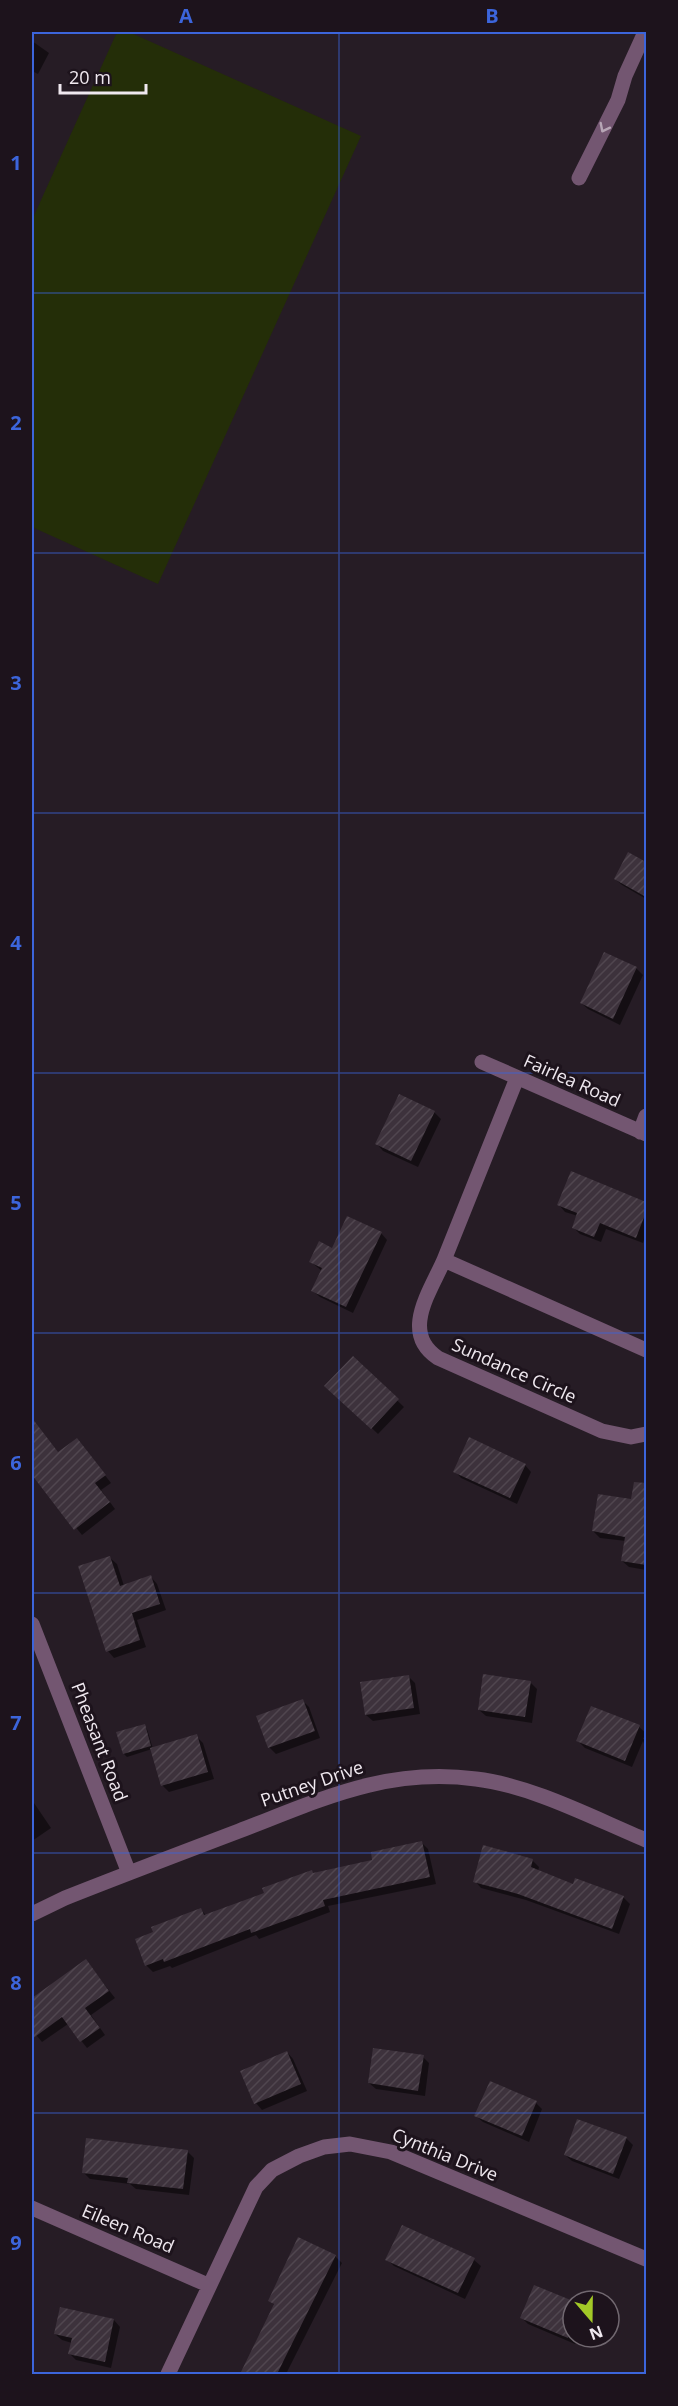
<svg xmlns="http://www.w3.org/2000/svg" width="678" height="2406" font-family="'Open Sans',sans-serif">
	<defs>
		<pattern id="building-hatch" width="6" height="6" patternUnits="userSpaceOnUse" patternTransform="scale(1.5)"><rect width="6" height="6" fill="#3d323c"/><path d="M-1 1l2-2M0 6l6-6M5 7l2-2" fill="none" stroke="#50464f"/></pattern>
	</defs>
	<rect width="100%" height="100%" fill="#261c25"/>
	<path fill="#242e08" d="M117,32H129L361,136L158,584L32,527V220Z"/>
	<path fill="#0007" d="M32,41L49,53L38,74L32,71Z
		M646,855V899L622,885L615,879L643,862Z
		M604,954L636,968L643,975L620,1025L588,1009L581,1003Z
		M434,1112L441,1119L418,1167L383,1151L377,1144Z
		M572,1173L646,1203V1241L644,1240L643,1243L606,1229L601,1242L580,1234L573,1227L578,1216L565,1212L559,1205Z
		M381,1233L387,1240L353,1313L320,1297L313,1291L322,1271L311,1262L333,1250Z
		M353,1358L404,1407L378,1434L327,1386Z
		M36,1426L59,1454L83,1447L111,1483L101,1490L115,1509L82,1535L32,1473V1430Z
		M525,1465L531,1472L517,1504L461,1478L455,1471Z
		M599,1496L646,1503V1570L629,1567L622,1561L626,1541L600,1538L593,1531Z
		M110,1558L117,1564L124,1586L151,1577L157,1584L166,1610L137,1620L146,1647L114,1658L108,1651Z
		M409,1677L415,1683L420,1714L373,1721L366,1715Z
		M530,1682L537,1689L532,1723L486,1716L479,1710Z
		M303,1701L309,1707L320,1738L276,1754L269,1747Z
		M144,1726L147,1729L153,1749L196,1736L203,1743L214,1779L169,1792L163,1786L152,1749L127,1757L124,1754Z
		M639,1727L646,1733L643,1739H646V1749L643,1741L632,1767L585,1748L578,1741Z
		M32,1800L51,1828L32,1841Z
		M422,1843L428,1849L436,1884L328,1906L330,1912L259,1939L256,1935L172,1968L170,1966L153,1972L146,1965L155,1933L201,1910L207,1916L314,1875L374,1861Z
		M532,1860L539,1867L538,1871L574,1885L576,1880L624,1898L630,1904L619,1934L526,1900L481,1888L475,1881Z
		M86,1961L115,1998L91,2015L105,2035L87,2048L68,2024L42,2042L32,2030V2000Z
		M32,2047L34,2050L32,2070Z
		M287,2052L293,2059L307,2091L262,2110L256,2103L242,2072Z
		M423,2057L429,2063L425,2096L376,2089L369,2083Z
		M536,2103L542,2109L529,2142L483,2122L476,2116Z
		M626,2138L633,2145L619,2179L572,2161L565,2155Z
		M187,2151L194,2158L189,2195L136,2189L130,2184L90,2179L83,2172Z
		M335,2256L342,2263L286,2374H242L275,2306L270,2300Z
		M387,2259L474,2260L481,2266L465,2299L394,2266Z
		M573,2303V2337H577L575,2344L528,2324L522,2318Z
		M61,2309L114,2320L120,2327L111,2368L76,2360L69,2353L72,2343L62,2340L55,2334Z"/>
	<path fill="url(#building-hatch)" d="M628,852L646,862V897L614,879Z
		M604,952L637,967L613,1019L580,1003Z
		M399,1094L435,1111L411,1161L375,1144Z
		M571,1171L646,1202V1212L636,1238L600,1223L594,1237L572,1228L577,1213L557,1205Z
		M347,1216L382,1232L346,1307L311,1291L322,1268L309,1262L319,1241L332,1248Z
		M353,1356L399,1399L371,1429L324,1386Z
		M32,1418L58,1452L77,1438L106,1475L95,1483L110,1502L74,1530L32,1475Z
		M469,1437L526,1464L510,1498L453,1472Z
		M634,1482L646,1483V1565L621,1561L625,1537L592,1531L598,1494L631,1499Z
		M110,1556L120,1586L151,1575L160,1604L132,1613L140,1640L106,1652L78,1566Z
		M483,1674L531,1681L525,1717L478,1710Z
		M409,1675L414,1708L365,1715L360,1682Z
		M303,1699L315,1731L268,1748L256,1716Z
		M591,1706L640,1725L625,1761L576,1741Z
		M145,1724L151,1746L123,1754L116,1732Z
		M197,1734L208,1772L161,1786L150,1748Z
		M422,1841L430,1877L323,1900L325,1906L251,1933L250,1929L164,1962L163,1959L145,1966L135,1939L153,1932L151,1927L201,1908L204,1915L264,1893L262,1888L312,1870L313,1873L372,1860L371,1852Z
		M483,1845L533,1859L531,1867L573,1884L575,1878L624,1896L612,1929L518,1894L473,1882Z
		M86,1959L109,1991L85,2008L100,2028L80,2042L62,2017L32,2039V1998Z
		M373,2048L424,2055L418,2091L368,2083Z
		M287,2051L301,2084L254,2104L240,2071Z
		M490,2081L537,2101L522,2136L474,2116Z
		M577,2119L627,2137L613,2174L564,2155Z
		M86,2138L188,2150L183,2189L127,2183L128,2178L82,2173Z
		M402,2225L475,2258L458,2293L385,2260Z
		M298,2237L336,2255L277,2374H240L274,2304L268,2301Z
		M534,2285L573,2301V2325L568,2338L520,2318Z
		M60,2307L114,2319L105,2362L68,2354L72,2338L54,2334Z"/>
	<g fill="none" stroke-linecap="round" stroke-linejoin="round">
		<path stroke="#735671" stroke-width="15" d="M579,178L618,100L625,76L645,32
			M482,1062L646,1134
			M640,1132L646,1116
			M444,1260L517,1078
			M646,1350L444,1260C430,1292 400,1333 438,1358L602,1431L631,1437L646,1434
			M32,1624L129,1873
			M32,1914L65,1898C123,1875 181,1853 239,1831C320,1800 386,1767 476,1779C533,1786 593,1818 646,1840
			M32,2208L208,2285
			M168,2374L256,2187L272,2170L299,2156L324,2147L350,2144L391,2152L646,2259"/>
	</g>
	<defs><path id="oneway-chevron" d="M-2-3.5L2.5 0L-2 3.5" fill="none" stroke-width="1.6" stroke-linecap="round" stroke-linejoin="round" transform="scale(1.5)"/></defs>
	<use stroke="#b7a6b6" href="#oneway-chevron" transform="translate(604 128) rotate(117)"/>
	<path fill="none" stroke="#3c65db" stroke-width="1.5" stroke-opacity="0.55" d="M339,32V2374M32,293H646M32,553H646M32,813H646M32,1073H646M32,1333H646M32,1593H646M32,1853H646M32,2113H646"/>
	<g text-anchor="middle" stroke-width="6" stroke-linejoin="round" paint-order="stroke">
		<g font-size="18" fill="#efe8ef" stroke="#1d131c">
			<text transform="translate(572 1081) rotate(24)" y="6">Fairlea Road</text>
			<text transform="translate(514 1371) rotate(24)" y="6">Sundance Circle</text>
			<text transform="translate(99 1742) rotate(69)" y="6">Pheasant Road</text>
			<text transform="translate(312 1784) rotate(-19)" y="6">Putney Drive</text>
			<text transform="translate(445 2155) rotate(22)" y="6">Cynthia Drive</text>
			<text transform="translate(128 2229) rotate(23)" y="6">Eileen Road</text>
		</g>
	</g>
	<rect width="678" height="2406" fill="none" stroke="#1d131c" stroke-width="66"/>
	<g transform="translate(591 2319) rotate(160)"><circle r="28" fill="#1d131c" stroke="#716870" stroke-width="1.5"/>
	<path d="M0-4.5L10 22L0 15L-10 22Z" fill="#a3c927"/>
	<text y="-9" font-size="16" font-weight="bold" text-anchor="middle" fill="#efe8ef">N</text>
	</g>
	<path d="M60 84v9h86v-9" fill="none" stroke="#efe8ef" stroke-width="3"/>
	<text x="69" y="84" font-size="18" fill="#efe8ef" stroke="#1d131c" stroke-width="4.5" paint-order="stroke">20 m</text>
	<rect x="33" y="33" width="612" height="2340" fill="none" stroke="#3c65db" stroke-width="2"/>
	<g font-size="20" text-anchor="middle" font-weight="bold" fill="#3c65db">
		<text x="186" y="23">A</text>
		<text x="492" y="23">B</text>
		<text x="16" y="170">1</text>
		<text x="16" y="430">2</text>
		<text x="16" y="690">3</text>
		<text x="16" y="950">4</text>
		<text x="16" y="1210">5</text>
		<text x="16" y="1470">6</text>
		<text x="16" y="1730">7</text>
		<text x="16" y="1990">8</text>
		<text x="16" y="2250">9</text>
	</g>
</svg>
